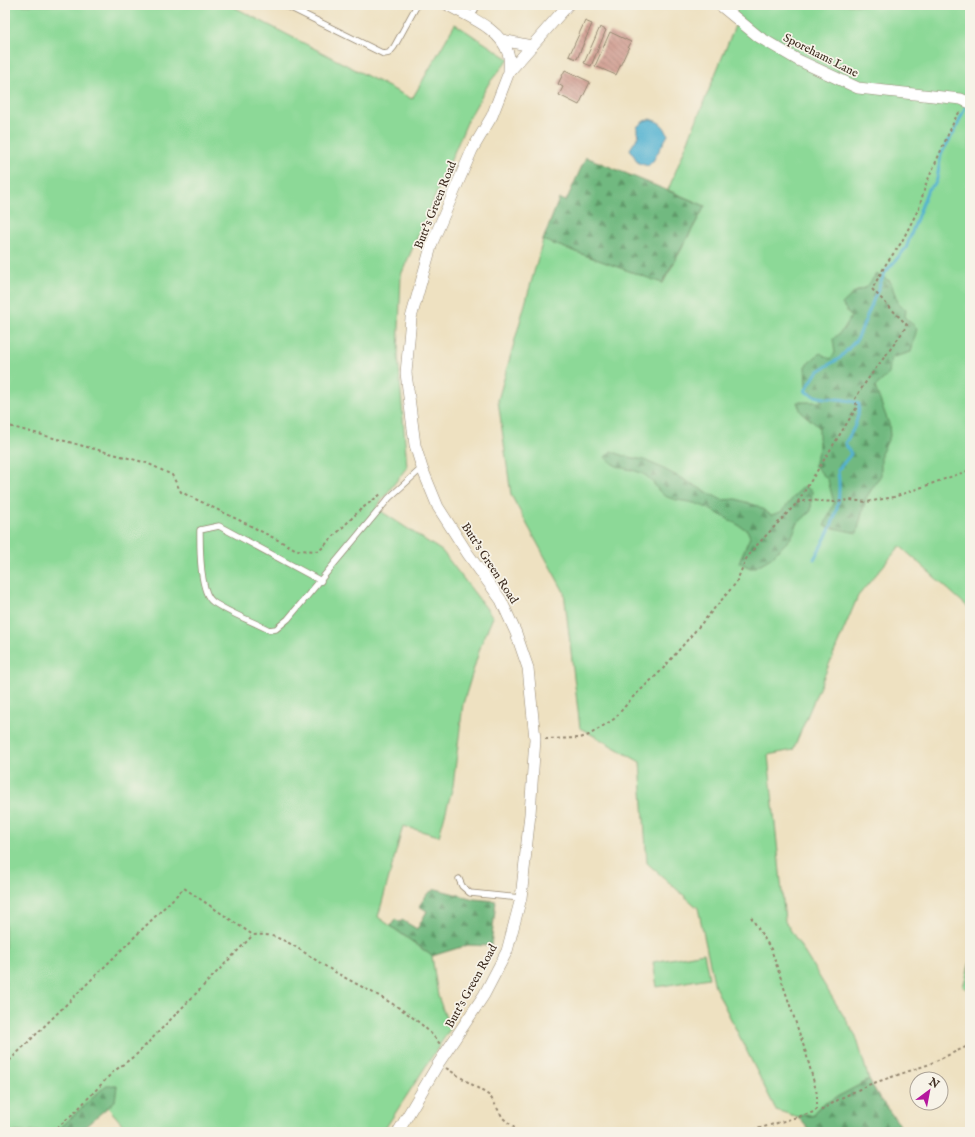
<svg xmlns="http://www.w3.org/2000/svg" width="975" height="1137" font-family="'IM FELL English',serif">
	<defs>
		<pattern id="forest-firs" width="22" height="20" patternUnits="userSpaceOnUse"><rect width="22" height="20" fill="#71b980"/><path d="M5 1l3.5 6h-7zM16 11l3.5 6h-7z" fill="#5e9768"/></pattern>
		<pattern id="building-back-hatch" width="6" height="6" patternUnits="userSpaceOnUse"><rect width="6" height="6" fill="#cd978b"/><path d="M-1 5l2 2M0 0l6 6M5-1l2 2" fill="none" stroke="#a87b71"/></pattern>
	</defs>
	<rect width="100%" height="100%" fill="#f7f3e8"/>
	<filter id="ink" filterUnits="userSpaceOnUse"><feTurbulence type="fractalNoise" baseFrequency=".025" numOctaves="2"/><feDisplacementMap in="SourceGraphic" scale="8" xChannelSelector="R" yChannelSelector="G"/><feConvolveMatrix kernelMatrix="1 2 1 2 8 2 1 2 1" color-interpolation-filters="sRGB"/></filter>
	<filter id="wash" filterUnits="userSpaceOnUse"><feTurbulence type="fractalNoise" baseFrequency=".012" numOctaves="4" result="noise"/><feDisplacementMap in="SourceGraphic" scale="16" xChannelSelector="R" yChannelSelector="G"/><feGaussianBlur stdDeviation="0.9" result="paint"/><feColorMatrix in="noise" values="0 0 0 0 0 0 0 0 0 0 0 0 0 0 0 0 0 1.4 0 .05"/><feComposite in="paint" operator="in"/></filter>
	<g filter="url(#wash)">
		<rect width="100%" height="100%" fill="#eee1c1"/>
		<path fill="#8cd997" stroke="#64825a" d="M5,5H230L412,99L455,24L509,59L489,83L469,118L401,275L398,355L407,467L376,508L442,551L493,617L481,645L463,704L453,786L439,836L403,826L378,917L432,956L438,996L450,1029L383,1132H129L105,1104L72,1132H5Z
			M727,5H970V609L900,546L858,596L793,750L768,755L785,921L856,1036L869,1080L820,1106L813,1116L805,1114L798,1117L776,1110L715,987L698,908L647,863L640,762L580,728L564,592L511,495L498,400L543,240L663,283L705,206L668,190L739,16Z
			M704,953L709,978L657,987L653,962Z
			M970,962V990L963,987Z"/>
		<path fill="url(#forest-firs)" stroke="#56724f" d="M586,157L705,206L662,283L543,240L559,199L566,201Z
			M876,274L890,281L899,305L906,309L905,318L917,328L911,352L891,358L889,374L875,387L889,424L890,436L881,454V475L866,498L857,533L824,526L834,503L828,480L814,465L819,448V427L801,412L797,402H823L806,387L805,366L820,353L830,359L835,353L833,339L843,330L851,317L842,304L855,292L867,287Z
			M611,451L624,456L644,460L660,467L722,500L736,499L758,506L771,515L781,512L803,486L812,491L811,511L798,523L791,538L771,558L754,568H750L739,562L750,537L747,530C732,522 716,511 700,505C688,500 673,502 662,494C655,488 653,479 643,474C629,467 617,471 605,457Z
			M436,889L474,899L496,901L491,946L468,945L432,956L391,926L395,919L400,922L402,920L417,929L427,911L419,906L428,893Z
			M869,1080L881,1100L905,1132H811L798,1117L805,1114L813,1116L820,1106Z
			M105,1086H117L115,1101L79,1132H56Z"/>
		<path fill="#53b2d1" stroke="#476e78" d="M650,119C660,122 664,125 668,135L653,161L648,166L638,163L630,149L639,135L637,133V127L644,121Z"/>
		<g fill="none" stroke-linecap="round" stroke-linejoin="round">
			<path stroke="#53b2d1" stroke-width="3" d="M814,559C832,527 843,508 838,470L851,454L845,443C853,431 859,420 859,404C843,395 820,403 805,391L817,372L840,358L858,338L884,274L906,248L928,189L935,184L937,179L941,154L956,129L970,96"/>
		</g>
		<g id="blocks">
			<path fill="url(#building-back-hatch)" d="M585,21L592,24L577,59L569,56Z
				M600,27L606,30L591,66L584,63Z
				M610,32L631,42L616,75L595,66Z
				M565,70L590,82L579,105L559,95L563,87L558,84Z"/>
		</g>
	</g>
	<g filter="url(#ink)">
		<use href="#blocks" fill-opacity="0" stroke="#948670" stroke-width="1"/>
		<g fill="none" stroke-linecap="round" stroke-linejoin="round">
			<g stroke="#948670" stroke-width="7">
				<path id="lane" d="M285,5L384,54L389,53L394,47L417,5
					M471,19L477,5
					M321,581L219,526L200,530C200,545 199,592 213,602C229,613 252,621 269,630L276,629L288,619L389,498L422,468
					M459,879L462,886L470,893L521,898"/>
			</g>
			<g stroke="#948670" stroke-width="12">
				<path id="street" d="M448,5C468,17 500,28 508,53C510,58 509,66 509,72
					M720,5L759,37L798,60L858,88L961,99L970,103
					M502,40L531,46
					M398,1132L438,1064L484,995L507,951L521,898L530,814L535,739L528,668L516,633L501,600L468,554L438,507L422,468L415,445L406,373L411,318L432,243L472,150L492,116L509,72L568,5"/>
			</g>
			<path stroke="#948670" stroke-width="2" stroke-dasharray="3 3" stroke-linecap="butt" d="M5,425L147,463L172,475L181,492L247,524L297,550L319,551L360,510L381,494
				M797,503L807,500L835,502L850,500L867,502L894,497L970,470
				M545,739L580,738L589,735L614,719L633,697L661,671L736,583L746,559L756,546L797,503L857,407L855,399C870,373 891,351 907,325L872,289L886,264L901,243L919,208L926,184L956,117L961,110
				M751,917L771,949L806,1053L817,1094V1109
				M5,1065L184,888L253,935C263,934 272,935 280,939C294,944 316,961 330,969C368,992 412,1008 440,1044
				M446,1068L490,1096L503,1118L519,1132
				M52,1132L75,1112L113,1072L137,1054L253,935
				M747,1132L814,1112L817,1109L822,1110L841,1098L868,1085L927,1065L970,1045"/>
			<use href="#lane" stroke="#fff" stroke-width="5.5"/>
			<use href="#street" stroke="#fff" stroke-width="11"/>
		</g>
	</g>
	<g text-anchor="middle" stroke-width="3.5" stroke-linejoin="round" paint-order="stroke">
		<g font-size="12" fill="#3b2a1e" stroke="#f7f3e8">
			<text transform="translate(821 55) rotate(27)" y="4">Sporehams Lane</text>
			<text transform="translate(435 205) rotate(-68)" y="4">Butt's Green Road</text>
			<text transform="translate(490 563) rotate(57)" y="4">Butt's Green Road</text>
			<text transform="translate(471 986) rotate(-61)" y="4">Butt's Green Road</text>
		</g>
	</g>
	<rect width="975" height="1137" fill="none" stroke="#f7f3e8" stroke-width="20"/>
	<g transform="translate(929 1091) rotate(32)"><circle r="19" fill="#f7f3e8" stroke="#aca397"/>
	<path d="M0-3L7 15L0 10L-7 15Z" fill="#b5179e"/>
	<text y="-6" font-size="11" font-weight="bold" text-anchor="middle" fill="#3b2a1e">N</text>
	</g>
</svg>
